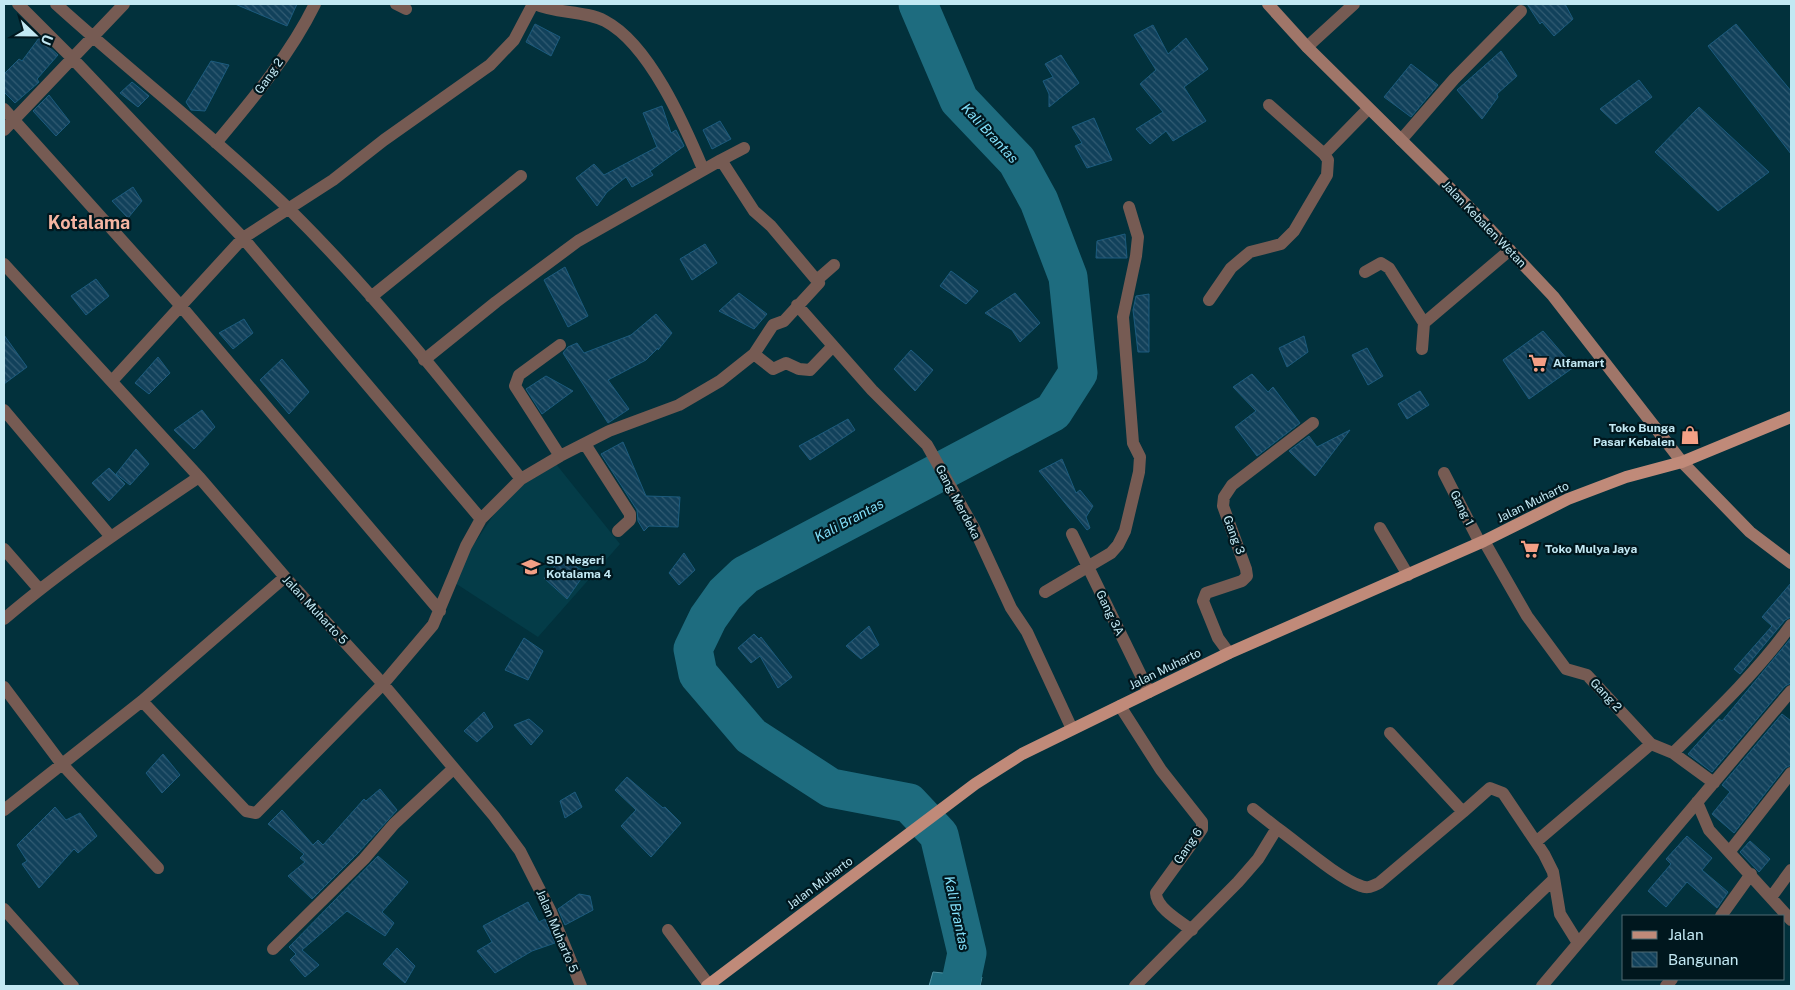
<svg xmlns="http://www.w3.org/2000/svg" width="1795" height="990" font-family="'Public Sans',sans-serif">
	<defs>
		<pattern id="building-back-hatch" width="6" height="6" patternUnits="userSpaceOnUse" patternTransform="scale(1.25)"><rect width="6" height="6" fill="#11415b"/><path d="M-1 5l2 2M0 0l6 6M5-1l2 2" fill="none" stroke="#325c73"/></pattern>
	</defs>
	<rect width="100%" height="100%" fill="#02313c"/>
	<path fill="#043c48" d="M556,464L620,544L538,637L455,583L470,550L497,510L524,483Z"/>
	<path fill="#1e6c7f" stroke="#4f91a2" d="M933,972L982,977L980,986H929Z"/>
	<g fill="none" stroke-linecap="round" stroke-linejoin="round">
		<path stroke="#1e6c7f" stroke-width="39" d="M918,4L959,100L1017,161L1039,201L1068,277L1078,373L1053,412L745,575L725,594L708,618L693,649L698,674L751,736L831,788L909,803L939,835L967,953L960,986"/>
	</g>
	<path fill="url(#building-back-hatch)" stroke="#1c5b7e" d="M235,4H297L287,26Z
		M1527,4H1565L1573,19L1554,36L1542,22L1540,24Z
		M535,24L560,37L551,56L526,42Z
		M1736,24L1791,91V154L1708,46Z
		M1153,25L1168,54L1186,38L1208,69L1184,87L1206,121L1173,141L1166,131L1150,144L1136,129L1163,112L1140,84L1156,70L1134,35Z
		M39,38L58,55L37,79L39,82L15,103L4,92V74L19,59L22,61Z
		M1501,51L1517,76L1497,94L1498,97L1482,119L1457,90Z
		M1061,55L1079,83L1049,107V94L1043,81L1053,77L1045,64Z
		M211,61L229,65L205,111L191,110L186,102Z
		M1411,64L1438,85L1411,117L1384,97Z
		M1639,80L1652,97L1616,124L1600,109Z
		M132,82L149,96L138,107L120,93Z
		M49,95L70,122L56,136L33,111Z
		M662,106L671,133L676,130L684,146L650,171L653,175L632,187L626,177L607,192L597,206L576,178L594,164L604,175L657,147L643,113Z
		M1699,107L1769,172L1718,211L1655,152Z
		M1094,118L1112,160L1087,168L1075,146L1082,143L1072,127Z
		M720,121L731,139L712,149L703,130Z
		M133,187L142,201L128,218L112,201Z
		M1125,234L1127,258H1096L1097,241Z
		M705,244L717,263L692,280L680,259Z
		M565,267L588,316L568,327L544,280Z
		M951,271L978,291L966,304L940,286Z
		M96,279L109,296L86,315L71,296Z
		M739,293L767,314L754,329L719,311Z
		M1015,293L1040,323L1020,342L1012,330L985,313Z
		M1149,294V352H1138L1133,310L1136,296Z
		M656,314L672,333L658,350V348L646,360L608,380L629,409L608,423L563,353L568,347L577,343L584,353L631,335Z
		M244,319L253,333L233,349L219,333Z
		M1543,331L1574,367L1529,399L1503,360Z
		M4,335L27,367L4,384Z
		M1304,336L1308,352L1287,367L1279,348Z
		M1367,348L1383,376L1368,385L1352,355Z
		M911,350L933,370L915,391L894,369Z
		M158,357L170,373L149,394L135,383Z
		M282,359L309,392L289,414L260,380Z
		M1252,374L1268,392L1273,387L1300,423L1257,456L1235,427L1256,411L1233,387Z
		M546,376L573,391L542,414L526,389Z
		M1420,391L1429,405L1407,419L1398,404Z
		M202,410L215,427L194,449L174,430Z
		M848,419L855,430L810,460L799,446Z
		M1350,430L1315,476L1289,451L1309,436L1317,447Z
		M623,442L646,496L680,497L678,527L649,526L644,531L638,521L637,510L601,454Z
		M136,449L149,464L130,485L116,474Z
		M1062,459L1076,493L1080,490L1093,506L1086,517L1090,528L1087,530L1039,471Z
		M109,468L125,484L109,501L92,483Z
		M684,553L695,570L679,585L669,573Z
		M563,557L585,573L567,599L544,578Z
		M1791,583V617L1785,620L1740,674L1734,669L1772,626L1762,617Z
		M869,626L879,645L861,659L846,646Z
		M754,634L759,639L761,637L792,677L778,688L760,656L751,663L738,648Z
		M524,638L543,651L528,680L505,670Z
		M1791,638V683L1785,686L1712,772L1688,754L1719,719L1722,721Z
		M484,712L493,727L477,742L464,731Z
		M1782,714L1791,721V765L1785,768L1734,833L1712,814L1730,792L1722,785Z
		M529,719L543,731L531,745L514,725Z
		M163,754L180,775L162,793L146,773Z
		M627,777L663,808L665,807L681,823L651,857L621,826L636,810L615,790Z
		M380,789L397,810L358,853L312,899L288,876L305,862L300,858L304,854L268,824L282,810L313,845L318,840L323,845L364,799L366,801Z
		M575,792L582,807L565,818L560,801Z
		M55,807L66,820L80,813L97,836L78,853L74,849L39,888L22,864L27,861L17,845Z
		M1687,836L1712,858L1702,870L1728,892L1717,908L1687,882L1666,907L1648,891L1671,864L1666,859Z
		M1750,841L1770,859L1759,872L1740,852Z
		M378,856L408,882L382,912L394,923L385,936L347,911L302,950L319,965L305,977L290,960L296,954L289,947Z
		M579,894L590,896L593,910L565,925L558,909Z
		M528,902L539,922L545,919L555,943L532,951L495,973L477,951L492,942L483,926Z
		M397,948L415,966L405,983L383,964Z"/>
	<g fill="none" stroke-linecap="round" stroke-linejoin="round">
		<path stroke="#765b53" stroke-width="12" d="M18,4L73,59L243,238L481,519
			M56,4C132,73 215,137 289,209C373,292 448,386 521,479L481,519L466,546L433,625L383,684L256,813L246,811L142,701
			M396,4L406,9
			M535,4C557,14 584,10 605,21C649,44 684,124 703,169
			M1307,47L1354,4
			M1269,105L1324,154L1368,109
			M4,109L180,305L440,611
			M4,130L124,4
			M1401,140L1454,79L1521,11
			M216,143C252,100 290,55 315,4
			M721,160L744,148
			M4,264L199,477L285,577L383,684L494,816L520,851L551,912L581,986
			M1365,272L1381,263L1389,268L1424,323L1510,250
			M818,279L834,265
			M371,297L521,176
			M1209,300L1231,268L1250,252L1281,244L1294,231L1327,175L1328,160L1324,154
			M797,305L872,390L927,445L974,528L1011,608L1027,632L1072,729
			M1422,349L1424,323
			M754,354L773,369L786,363L799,369L810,370L833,346
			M424,360L496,302L578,241L721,160L754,211L771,226L819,283L784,321L773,325L754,354L720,381L679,405L609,431L560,456
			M112,381L243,238L333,180L384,140L490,65L514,40L533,4
			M4,410L111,537
			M585,444L630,514V520L618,531
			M1444,473L1480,543
			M521,479L560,456L515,386L519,375L560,345
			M1380,528L1408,575
			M1072,534L1149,692
			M1484,541L1527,616L1566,669L1587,675L1651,744L1673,753L1714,783
			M4,549L39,589
			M1045,592L1111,553L1118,545L1125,531L1139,472L1140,457L1133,443L1123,317L1136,256L1138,237L1129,207
			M4,619C65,567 132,522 199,477
			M1229,653L1218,638L1203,601L1206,593L1242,581L1247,576L1246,569L1223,506L1224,497L1232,485L1313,423
			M4,687L61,763L158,868
			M1120,706L1161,770L1202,822V829L1198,835L1156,893C1156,908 1181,922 1192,930
			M1390,733L1463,812L1490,788L1503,793L1544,854L1553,872L1560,914L1578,943
			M1673,753C1715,712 1757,672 1791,625
			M1697,802L1709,830L1791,920
			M4,810L142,701L285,577
			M1277,828C1298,843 1338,878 1361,886C1368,889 1373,886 1379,883L1463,812
			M1537,841L1651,744
			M1730,851L1791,773
			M1772,896L1791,870
			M4,909L73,986
			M1721,916L1751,874
			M668,930L709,985
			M273,949L364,859L394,824L453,769
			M1135,986L1238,882L1258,859L1277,828L1253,809
			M1443,986L1554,879
			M1542,986L1791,691
			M1666,986L1672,979"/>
		<path stroke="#a07669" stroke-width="12" d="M1268,4L1307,47L1468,206L1553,296L1682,462L1750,532L1791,563"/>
		<path stroke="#c08a79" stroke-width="12" d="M707,986L975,784L1022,754L1120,706L1229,653L1484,541L1568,499L1626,477L1682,462L1791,417"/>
	</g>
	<defs>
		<g id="supermarket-bare" transform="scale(1.5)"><path d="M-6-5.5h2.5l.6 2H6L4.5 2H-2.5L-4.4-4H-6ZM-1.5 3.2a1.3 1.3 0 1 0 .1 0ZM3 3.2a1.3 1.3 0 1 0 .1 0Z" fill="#f39f85" stroke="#00171e" stroke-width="2.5" paint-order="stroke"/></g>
		<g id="shop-bare" transform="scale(1.5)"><path d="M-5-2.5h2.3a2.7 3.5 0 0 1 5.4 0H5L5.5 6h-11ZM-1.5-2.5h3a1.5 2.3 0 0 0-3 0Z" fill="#f39f85" stroke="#00171e" stroke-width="2.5" paint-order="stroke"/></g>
		<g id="school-bare" transform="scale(1.5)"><path d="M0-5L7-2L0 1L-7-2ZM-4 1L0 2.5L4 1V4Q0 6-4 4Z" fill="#f39f85" stroke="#00171e" stroke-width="2.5" paint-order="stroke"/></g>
	</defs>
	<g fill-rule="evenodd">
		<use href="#supermarket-bare" x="1538" y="363"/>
		<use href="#shop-bare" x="1690" y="435"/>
		<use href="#supermarket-bare" x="1530" y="549"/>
		<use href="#school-bare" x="531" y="567"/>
	</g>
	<g text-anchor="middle" stroke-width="4.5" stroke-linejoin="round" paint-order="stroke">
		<g font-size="12" fill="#c2e8f3" stroke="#00171e">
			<text transform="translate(269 76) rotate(-55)" y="4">Gang 2</text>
			<text transform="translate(1484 224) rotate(46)" y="4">Jalan Kebalen Wetan</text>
			<text transform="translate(958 502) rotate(62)" y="4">Gang Merdeka</text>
			<text transform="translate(1533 502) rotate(-26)" y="4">Jalan Muharto</text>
			<text transform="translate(1462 508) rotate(63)" y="4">Gang 1</text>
			<text transform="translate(1234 535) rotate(69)" y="4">Gang 3</text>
			<text transform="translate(315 610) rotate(47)" y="4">Jalan Muharto 5</text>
			<text transform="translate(1110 613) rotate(64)" y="4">Gang 3A</text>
			<text transform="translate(1165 669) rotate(-26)" y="4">Jalan Muharto</text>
			<text transform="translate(1606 695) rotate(47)" y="4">Gang 2</text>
			<text transform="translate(1188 846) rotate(-56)" y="4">Gang 6</text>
			<text transform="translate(820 883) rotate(-37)" y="4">Jalan Muharto</text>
			<text transform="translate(557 931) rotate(67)" y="4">Jalan Muharto 5</text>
		</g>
		<g font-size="12" font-weight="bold" fill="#c2e8f3" stroke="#00171e" text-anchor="start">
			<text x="1553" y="367">Alfamart</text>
			<text x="1675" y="432" text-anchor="end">Toko Bunga<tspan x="1675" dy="14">Pasar Kebalen</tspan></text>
			<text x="1545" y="553">Toko Mulya Jaya</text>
			<text x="546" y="564">SD Negeri<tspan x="546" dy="14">Kotalama 4</tspan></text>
		</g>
		<g font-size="14" font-style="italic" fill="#81dff9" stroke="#00171e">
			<text transform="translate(990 133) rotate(47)" y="5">Kali Brantas</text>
			<text transform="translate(849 520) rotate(-28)" y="5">Kali Brantas</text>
			<text transform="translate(957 913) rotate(78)" y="5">Kali Brantas</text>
		</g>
		<g font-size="18" font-weight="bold" fill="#f5b5a2" stroke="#00171e">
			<text x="89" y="229">Kotalama</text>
		</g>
	</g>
	<rect width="1795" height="990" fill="none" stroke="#c2e8f3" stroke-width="10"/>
	<rect x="1622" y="915" width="162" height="65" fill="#00171e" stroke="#4e6b73"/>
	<rect x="1632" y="931" width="25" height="8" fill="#c08a79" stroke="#4e6b73"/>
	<text x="1668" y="940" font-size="15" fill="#c2e8f3">Jalan</text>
	<rect x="1632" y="952" width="25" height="15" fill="url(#building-back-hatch)" stroke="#4e6b73"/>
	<text x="1668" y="965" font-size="15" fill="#c2e8f3">Bangunan</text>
	<g transform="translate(35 35) rotate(112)" stroke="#00171e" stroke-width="4" paint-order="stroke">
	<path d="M0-4L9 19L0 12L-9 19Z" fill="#c2e8f3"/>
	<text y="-8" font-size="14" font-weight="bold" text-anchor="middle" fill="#c2e8f3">U</text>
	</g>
</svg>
